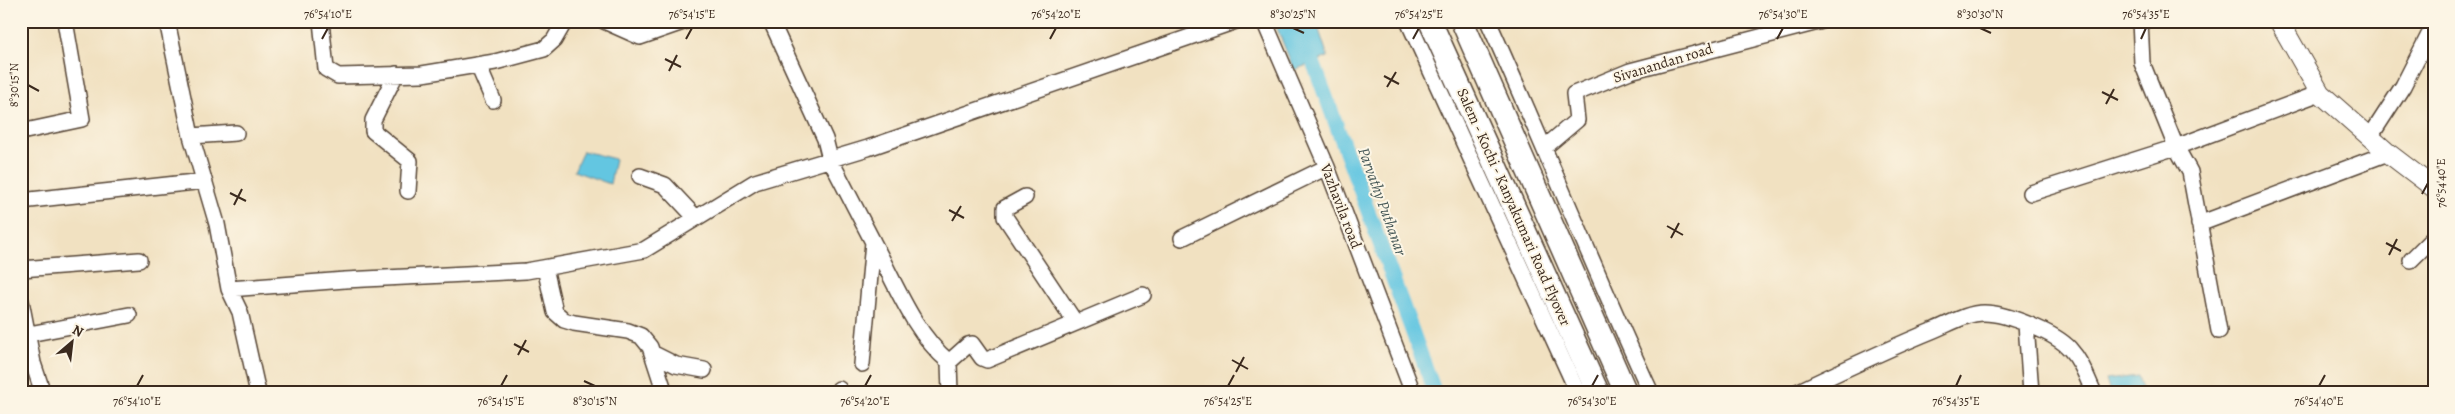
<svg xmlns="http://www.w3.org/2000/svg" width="2455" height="414" font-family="Alegreya,serif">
	<rect width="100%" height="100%" fill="#fcf5e5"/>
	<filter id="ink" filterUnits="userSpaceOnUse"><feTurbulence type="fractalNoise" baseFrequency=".02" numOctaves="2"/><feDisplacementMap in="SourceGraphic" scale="10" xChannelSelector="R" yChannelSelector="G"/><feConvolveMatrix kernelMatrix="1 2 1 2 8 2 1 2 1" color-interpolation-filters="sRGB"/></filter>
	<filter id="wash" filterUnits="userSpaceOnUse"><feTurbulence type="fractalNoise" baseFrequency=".0096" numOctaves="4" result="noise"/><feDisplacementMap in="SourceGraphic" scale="20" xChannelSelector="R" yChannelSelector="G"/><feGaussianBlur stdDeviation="1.12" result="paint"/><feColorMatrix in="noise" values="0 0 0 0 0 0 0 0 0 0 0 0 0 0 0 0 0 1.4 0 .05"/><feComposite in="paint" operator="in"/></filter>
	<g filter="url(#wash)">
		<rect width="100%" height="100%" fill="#f1e1c1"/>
		<path fill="#63c6e1" stroke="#4f7880" d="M1274,21H1316L1328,57L1294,70Z
			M583,151L615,159L610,184L574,171Z
			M2138,376L2143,393H2110L2106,380Z"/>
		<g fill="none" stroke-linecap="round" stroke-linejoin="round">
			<path stroke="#63c6e1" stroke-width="15" d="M1298,21L1435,393"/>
		</g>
	</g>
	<g filter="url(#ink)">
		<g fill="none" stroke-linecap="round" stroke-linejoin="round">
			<g stroke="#564536" stroke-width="18">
				<path id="minor" d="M167,21L191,136L217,224L229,289
					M321,21L326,69L338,76L422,74L495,62L544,49L554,40L565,21
					M604,21L640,37L686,21
					M771,21L825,139L830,159L873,242L862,364
					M1264,21L1327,167L1413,393
					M1408,21L1578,393
					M1488,21C1544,144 1594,270 1651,393
					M2140,21L2142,63L2176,147L2190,172L2219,331
					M478,65L493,100
					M396,74L373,120V131L410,161L408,191
					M21,132L82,119L65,21
					M191,136L236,133
					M2370,137L2403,86L2434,25
					M1544,148L1577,120L1574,94L1630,71L1822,21
					M640,176L665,185L696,218
					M2031,193L2176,147L2320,93
					M1025,197L1005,208V217L1075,322
					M21,201L204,181
					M2199,224L2388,153
					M1182,238L1327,167
					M873,242C895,282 913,332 949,362
					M2411,260L2434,237
					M545,268L555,312L564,320L574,323L628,331L641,336L650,347L665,393
					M21,269L139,260
					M21,301L33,363L43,393
					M2026,324L2031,393
					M29,334L129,315
					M652,353L676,365L704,370
					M258,393L240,312L229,289L345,280L526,271L644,250L755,182L868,148L1236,21
					M839,393V389
					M950,393L949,362L968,345L972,344L982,358L987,360L1143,295
					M1795,393C1841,371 1887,349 1934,330C1949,324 1967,313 1984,313C2006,313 2056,333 2070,349C2082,362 2087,378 2094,393"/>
			</g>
			<g stroke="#564536" stroke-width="21">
				<path id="major" d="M2279,21L2320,93L2388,153L2434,188"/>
			</g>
			<g stroke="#564536" stroke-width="25">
				<path id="highway" d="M1430,21L1598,393
					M1462,21L1626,393"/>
			</g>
			<use href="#minor" stroke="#fff" stroke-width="15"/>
			<use href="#major" stroke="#fff" stroke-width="19"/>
			<use href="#highway" stroke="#fff" stroke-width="22"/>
		</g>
	</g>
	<path fill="none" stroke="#3b2a1e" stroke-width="2" d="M1293,28L1304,33M1980,28L1991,33M322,39L328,28M686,39L692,28M1050,39L1056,28M1413,39L1419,28M1777,39L1783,28M2141,39L2146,28M665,59L681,67M669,71L677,55M1384,76L1399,84M28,85L39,91M1387,87L1396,72M2102,92L2118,100M2106,104L2114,89M230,193L246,201M2422,194L2428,183M234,205L242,189M949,210L964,218M952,221L961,206M1667,226L1683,235M1671,238L1679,223M2386,243L2401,251M2389,255L2397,239M514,344L529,352M518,355L526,340M1232,360L1248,369M1236,372L1244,357M584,381L595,386M137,386L143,375M501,386L507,375M865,386L871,375M1228,386L1234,375M1592,386L1598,375M1956,386L1961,375M2319,386L2325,375"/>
	<g text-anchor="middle" stroke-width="4" stroke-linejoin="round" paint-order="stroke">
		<g font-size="15" fill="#3b2a1e" stroke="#fcf5e5">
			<text transform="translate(1663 63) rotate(-17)" y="5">Sivanandan road</text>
			<text transform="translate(1341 206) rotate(69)" y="5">Vazhavila road</text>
			<text transform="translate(1514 207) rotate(66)" y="5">Salem - Kochi - Kanyakumari Road Flyover</text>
		</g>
		<g font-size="16" font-style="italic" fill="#475958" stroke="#fcf5e5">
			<text transform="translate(1383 201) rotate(70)" y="6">Parvathy Puthanar</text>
		</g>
	</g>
	<rect width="2455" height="414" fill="none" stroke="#fcf5e5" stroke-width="55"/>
	<g transform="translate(72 342) rotate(28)" stroke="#fcf5e5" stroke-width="4" paint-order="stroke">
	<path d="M0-4L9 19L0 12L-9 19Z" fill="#3b2a1e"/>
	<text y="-8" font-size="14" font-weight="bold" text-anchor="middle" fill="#3b2a1e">N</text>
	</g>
	<rect x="28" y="28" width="2400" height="358" fill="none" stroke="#3b2a1e" stroke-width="2"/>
	<g font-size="12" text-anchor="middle" fill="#3b2a1e">
		<text x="328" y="18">76°54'10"E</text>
		<text x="692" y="18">76°54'15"E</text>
		<text x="1056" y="18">76°54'20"E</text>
		<text x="1293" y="18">8°30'25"N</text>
		<text x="1419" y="18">76°54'25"E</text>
		<text x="1783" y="18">76°54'30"E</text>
		<text x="1980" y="18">8°30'30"N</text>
		<text x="2146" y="18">76°54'35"E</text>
		<text transform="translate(14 85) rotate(-90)" y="4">8°30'15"N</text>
		<text transform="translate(2441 183) rotate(-90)" y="4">76°54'40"E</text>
		<text x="137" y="405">76°54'10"E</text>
		<text x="501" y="405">76°54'15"E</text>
		<text x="595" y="405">8°30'15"N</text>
		<text x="865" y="405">76°54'20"E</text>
		<text x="1228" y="405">76°54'25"E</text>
		<text x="1592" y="405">76°54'30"E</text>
		<text x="1956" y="405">76°54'35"E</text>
		<text x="2319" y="405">76°54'40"E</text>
	</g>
</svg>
